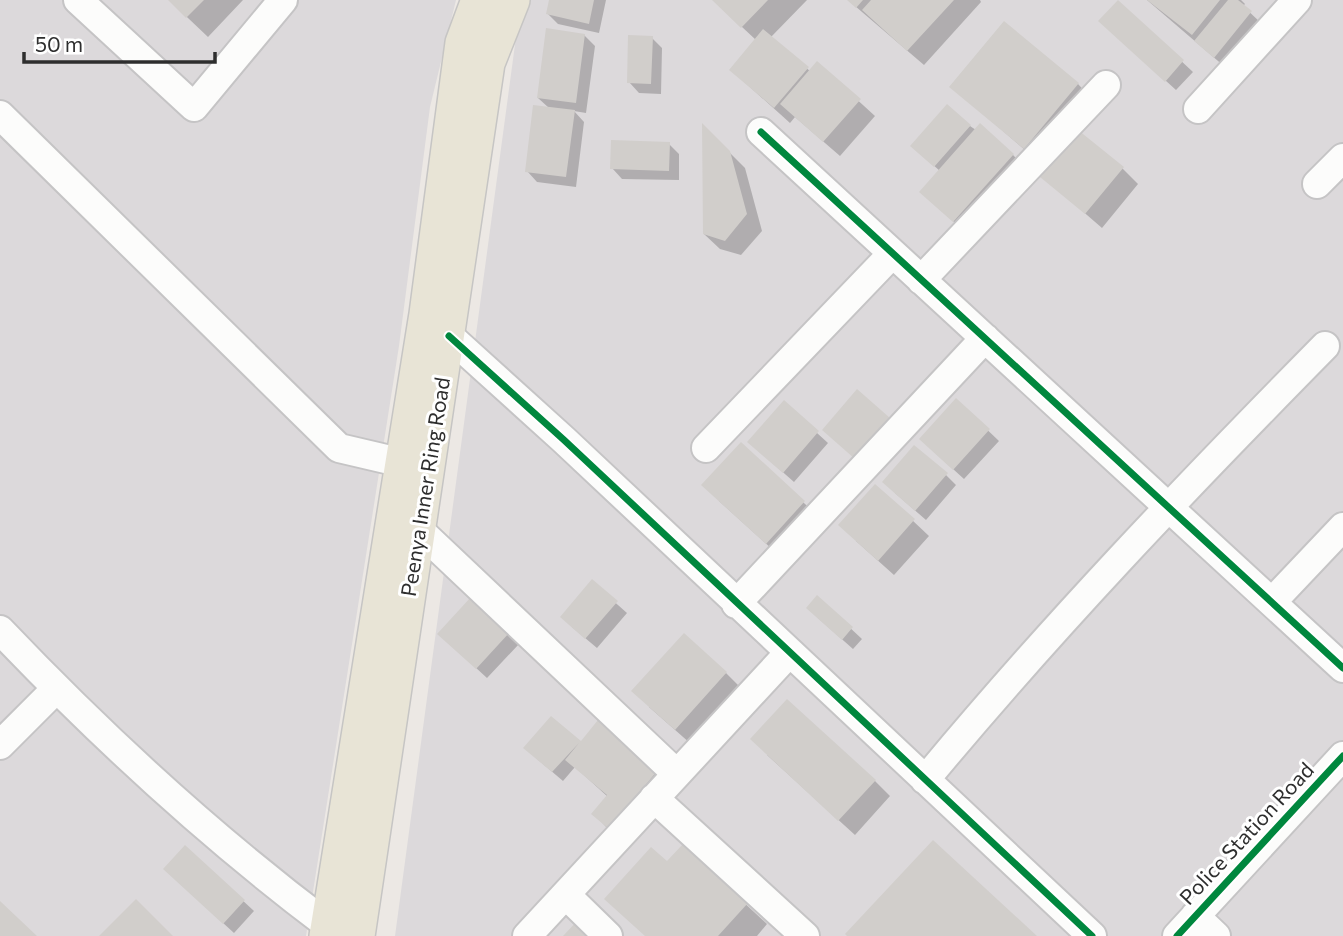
<svg xmlns="http://www.w3.org/2000/svg" width="1343" height="936" font-family="Commissioner,sans-serif">
	<rect width="100%" height="100%" fill="#ece8e4"/>
	<path fill="#dcd9db" d="M0,0H456L430,107L399,346L306,936H0Z
		M521,0H1343V936H395Z"/>
	<path fill="#0003" d="M169,0H243L208,37Z
		M551,0H606L599,33L558,24L548,14Z
		M713,0H807L771,37L811,72L818,64L875,116L840,156L795,117L790,123L731,70L756,40Z
		M848,0H980L981,2L924,65Z
		M1147,0H1241L1245,4L1243,6L1261,23L1225,67Z
		M1118,2L1193,72L1176,90L1111,31Z
		M584,35L595,46L586,113L574,111L584,122L576,187L537,182L527,171L549,108L538,98Z
		M652,38L662,48L661,94L639,93L629,82Z
		M1078,84L1093,100L1040,163L952,87Z
		M970,126L1013,155L1028,170L970,236L937,207L940,171L923,156Z
		M704,127L745,168L762,231L741,255L720,249L704,234Z
		M669,144L679,154V180L622,179L612,168Z
		M1122,168L1138,184L1102,228L1042,176Z
		M956,400L999,441L964,479L931,449Z
		M784,403L828,443L794,482L760,452Z
		M741,444L820,518L782,558L719,501Z
		M946,475L956,485L926,520L895,493Z
		M876,486L929,536L894,575L856,541Z
		M592,582L627,613L597,648L572,627Z
		M817,597L862,639L853,649L818,618Z
		M509,634L519,644L487,678L450,644Z
		M726,673L741,688L691,744L649,707Z
		M551,718L581,743L598,723L672,787L609,830L594,814L608,797L575,767L563,781L536,758Z
		M767,755L875,781L890,796L855,835Z
		M683,846L767,924L757,936H645L667,864Z
		M185,847L254,911L234,933L175,879Z"/>
	<path fill="#d1cecb" d="M168,0H204L186,18Z
		M549,0H594L589,24L546,14Z
		M712,0H768L741,28Z
		M847,0H863L856,8Z
		M871,0H954L907,51L862,10Z
		M1118,0L1184,60L1165,82L1098,21Z
		M1147,0H1220L1192,35Z
		M1228,0H1238L1252,11L1214,58L1194,41Z
		M1004,21L1079,83L1024,149L949,87Z
		M546,28L585,34L576,103L537,98Z
		M763,29L809,67L774,108L729,70Z
		M628,35L653,36L651,84L627,83Z
		M817,61L861,99L823,142L780,104Z
		M947,104L971,125L934,167L910,146Z
		M533,105L575,110L566,177L525,172Z
		M702,123L730,151L747,214L725,241L703,234Z
		M980,123L1014,154L953,222L919,192Z
		M1078,130L1124,167L1085,214L1040,177Z
		M611,140L670,142L669,171L610,169Z
		M857,389L890,418L855,459L822,430Z
		M956,398L990,429L953,470L919,439Z
		M784,400L819,431L783,473L747,442Z
		M741,442L805,501L766,544L701,485Z
		M914,445L948,473L915,511L882,482Z
		M875,484L915,519L878,561L838,525Z
		M592,579L618,601L585,639L560,617Z
		M817,595L853,627L842,640L806,608Z
		M471,597L510,632L476,669L437,634Z
		M684,633L727,672L675,730L631,691Z
		M787,699L876,780L838,821L750,739Z
		M551,716L581,741L598,720L658,770L609,829L591,814L607,795L565,760L579,743L552,772L523,748Z
		M933,840L1037,936H847L845,934Z
		M683,844L748,903L718,936H645L604,899L651,847L667,861Z
		M185,845L245,900L223,924L163,869Z
		M136,899L173,936H99Z
		M0,901L37,936H0Z
		M579,919L598,936H563Z"/>
	<g fill="none" stroke-linecap="round" stroke-linejoin="round">
		<g stroke="#c5c4c5" stroke-width="32">
			<path id="minor" d="M78,0L194,107L283,0
				M1198,109L1297,0
				M0,115L339,448L403,463
				M761,132L1343,668
				M1317,184L1343,158
				M921,280L1106,85
				M449,336L564,440L1092,936
				M706,448L892,254
				M419,530L677,774
				M1272,602L1343,527
				M736,604L985,338
				M0,630C101,736 212,838 329,926
				M0,745L56,689
				M925,780C1051,628 1187,486 1325,346
				M654,798L805,936
				M566,895L608,936
				M1195,916L1216,936
				M527,936L789,653
				M1177,936L1343,756"/>
		</g>
		<g stroke="#c6c5c4" stroke-width="38">
			<path id="major" d="M327,936L427,314L463,43L479,0
				M357,936L487,63L512,0"/>
		</g>
		<use href="#minor" stroke="#fcfcfb" stroke-width="28"/>
		<use href="#major" stroke="#e8e4d6" stroke-width="35"/>
		<g stroke="#fff" stroke-width="11">
			<path id="cycleway" d="M761,132L1343,668
				M449,336L564,440L1092,936
				M1177,936L1343,756"/>
		</g>
		<use href="#cycleway" stroke="#00873e" stroke-width="7"/>
	</g>
	<g text-anchor="middle" stroke-width="6" stroke-linejoin="round" paint-order="stroke">
		<g font-size="21" fill="#2e2e2e" stroke="#fff">
			<text transform="translate(426 487) rotate(-81)" y="7">Peenya Inner Ring Road</text>
			<text transform="translate(1247 834) rotate(-47)" y="7">Police Station Road</text>
		</g>
	</g>
	<path d="M24 52v10h191v-10" fill="none" stroke="#2e2e2e" stroke-width="3.5"/>
	<text x="35" y="52" font-size="21" fill="#2e2e2e" stroke="#ffffff" stroke-width="5" paint-order="stroke">50 m</text>
</svg>
